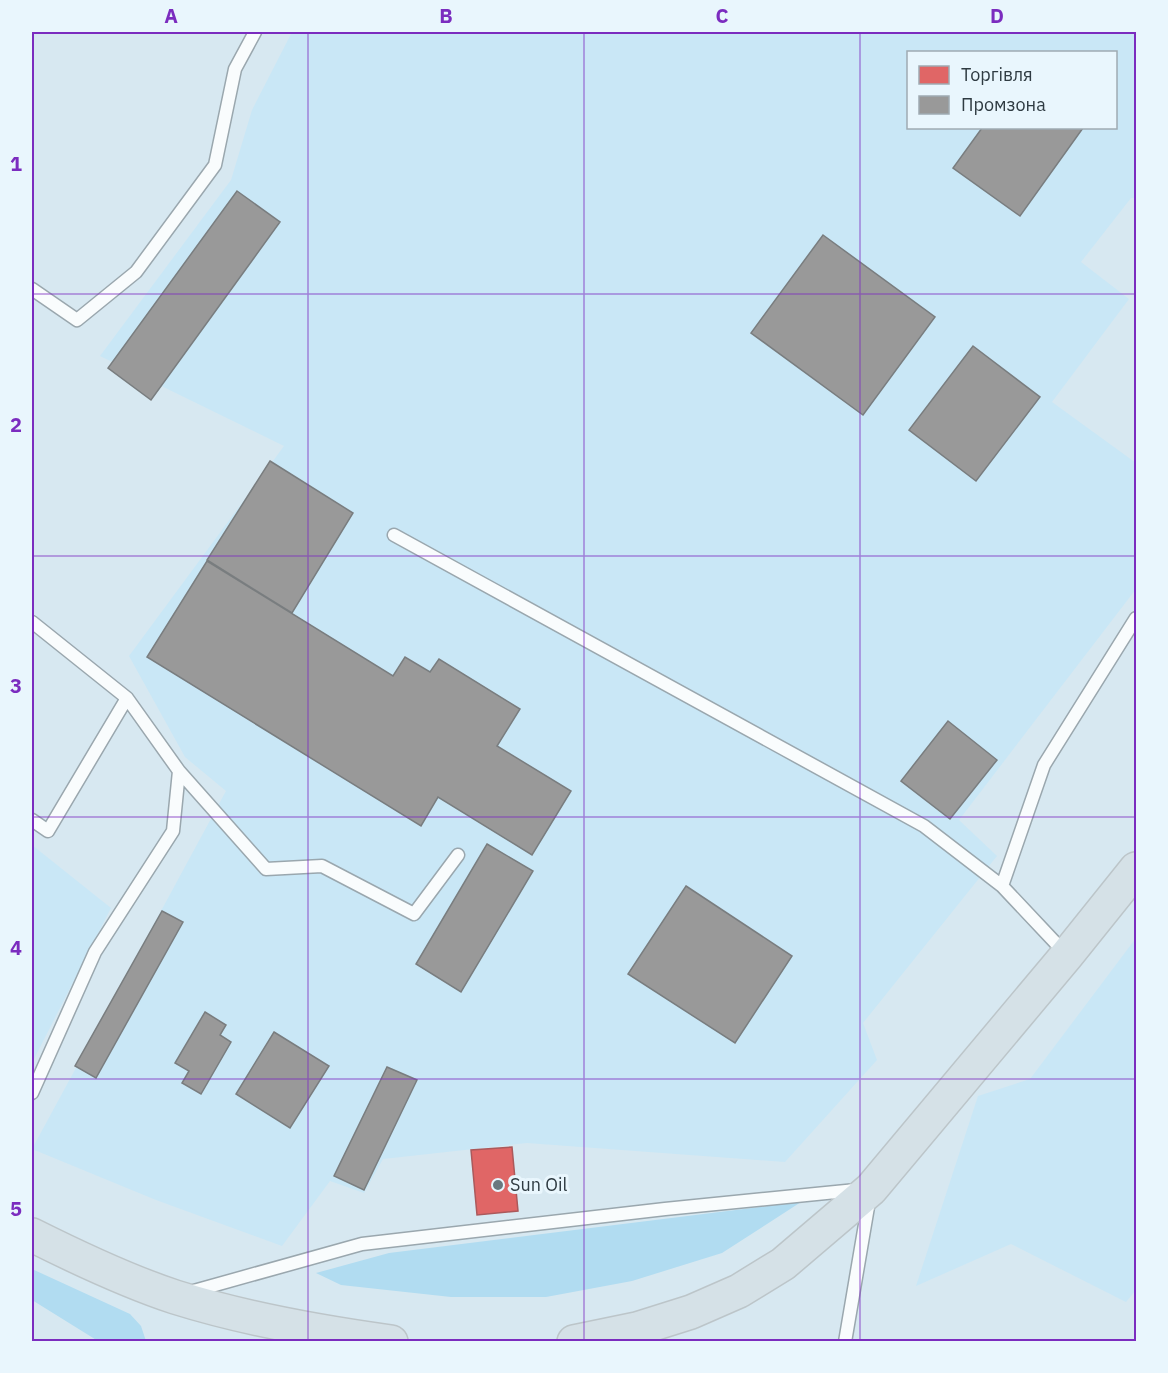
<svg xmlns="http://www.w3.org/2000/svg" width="1168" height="1373" font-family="'IBM Plex Sans',sans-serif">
	<rect width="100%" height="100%" fill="#d7e8f1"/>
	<path fill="#c9e7f6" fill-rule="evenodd" d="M292,32H1136V198H1131L1081,262L1129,299L1052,402L1136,463V589L959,820L997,856L863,1023L877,1060L785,1162L527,1143L383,1159L364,1193L330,1181L282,1246L156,1200L32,1149L226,791L185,757L129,656L284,446L100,356L231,180L252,110ZM908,52H1116V128H908Z
		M32,845L111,908L32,1063Z
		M1136,938V1290L1126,1302L1011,1244L916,1286L978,1096L1030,1079Z"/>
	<path fill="#b1dcf1" d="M801,1202L722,1253L632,1281L546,1297H451L341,1285L316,1273L389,1253Z
		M32,1269L130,1314L141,1326L146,1341H98L32,1300Z"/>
	<path fill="#e06666" stroke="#ab595b" stroke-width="1.5" d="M512,1147L518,1211L477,1215L471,1150Z"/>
	<path fill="#999" stroke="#797d7f" stroke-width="1.5" d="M982,128H1083L1020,216L953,168Z
		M237,191L280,222L151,400L108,368Z
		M823,235L935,317L863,415L751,333Z
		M973,346L1040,397L976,481L909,430Z
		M270,461L353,513L292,613L207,560Z
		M207,561L393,676L405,657L430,672L439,659L520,709L497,746L571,791L532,855L438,797L421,826L147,657Z
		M948,721L997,760L950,819L901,781Z
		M487,844L533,871L461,992L416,964Z
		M686,886L792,956L735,1043L628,974Z
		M162,911L183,922L96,1078L75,1066Z
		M205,1012L226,1025L220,1035L231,1042L201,1094L182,1083L189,1071L175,1063Z
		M274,1032L329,1066L290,1128L236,1094Z
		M387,1067L417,1080L364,1190L334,1176Z"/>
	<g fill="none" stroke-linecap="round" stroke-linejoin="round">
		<g stroke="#9aa7ae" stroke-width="15">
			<path id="lane" d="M32,289L77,320L136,272L215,165L235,69L255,32
				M394,535L924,826L1002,886L1066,954
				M32,622L127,698L179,771L173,831L95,952L32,1093
				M179,771L266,869L322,866L414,914L458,855
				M32,820L48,831L127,698
				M1002,886L1044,765L1136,618
				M190,1292L362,1244L665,1209L856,1190
				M845,1342L869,1201"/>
		</g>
		<g stroke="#bcc5c9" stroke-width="36">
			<path id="highway" d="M32,1235C78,1258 126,1281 175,1297C245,1319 318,1332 391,1342
				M574,1342L637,1329L691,1312L739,1291L783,1264L871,1189L1067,955L1136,869"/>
		</g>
		<use href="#lane" stroke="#f9fcfd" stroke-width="12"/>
		<use href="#highway" stroke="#d5e1e7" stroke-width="33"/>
	</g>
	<path fill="none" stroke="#7b2cbf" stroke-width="1.5" stroke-opacity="0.55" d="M308,32V1342M584,32V1342M860,32V1342M32,294H1136M32,556H1136M32,817H1136M32,1079H1136"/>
	<circle fill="#6a787f" stroke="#e9f6fd" stroke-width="2" cx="498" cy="1185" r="6"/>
	<g text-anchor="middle" stroke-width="6" stroke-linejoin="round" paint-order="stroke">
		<g font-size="18" fill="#2f3b42" stroke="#e9f6fd" text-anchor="start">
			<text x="510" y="1191">Sun Oil</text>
		</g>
	</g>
	<rect width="1168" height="1373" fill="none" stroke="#e9f6fd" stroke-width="66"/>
	<rect x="907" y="51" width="210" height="78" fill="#e9f6fd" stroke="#9fabb2" stroke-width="1.5"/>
	<rect x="919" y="66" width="30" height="18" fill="#e06666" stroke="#9fabb2" stroke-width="1.5"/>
	<text x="961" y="81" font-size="18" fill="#2f3b42">Торгівля</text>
	<rect x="919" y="96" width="30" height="18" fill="#999999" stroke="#9fabb2" stroke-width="1.5"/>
	<text x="961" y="111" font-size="18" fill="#2f3b42">Промзона</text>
	<rect x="33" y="33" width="1102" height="1307" fill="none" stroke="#7b2cbf" stroke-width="2"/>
	<g font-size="20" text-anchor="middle" font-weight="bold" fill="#7b2cbf">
		<text x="171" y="23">A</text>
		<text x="446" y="23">B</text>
		<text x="722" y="23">C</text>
		<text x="997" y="23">D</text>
		<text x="16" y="171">1</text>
		<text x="16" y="432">2</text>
		<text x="16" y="693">3</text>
		<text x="16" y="955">4</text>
		<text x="16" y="1216">5</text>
	</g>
</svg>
